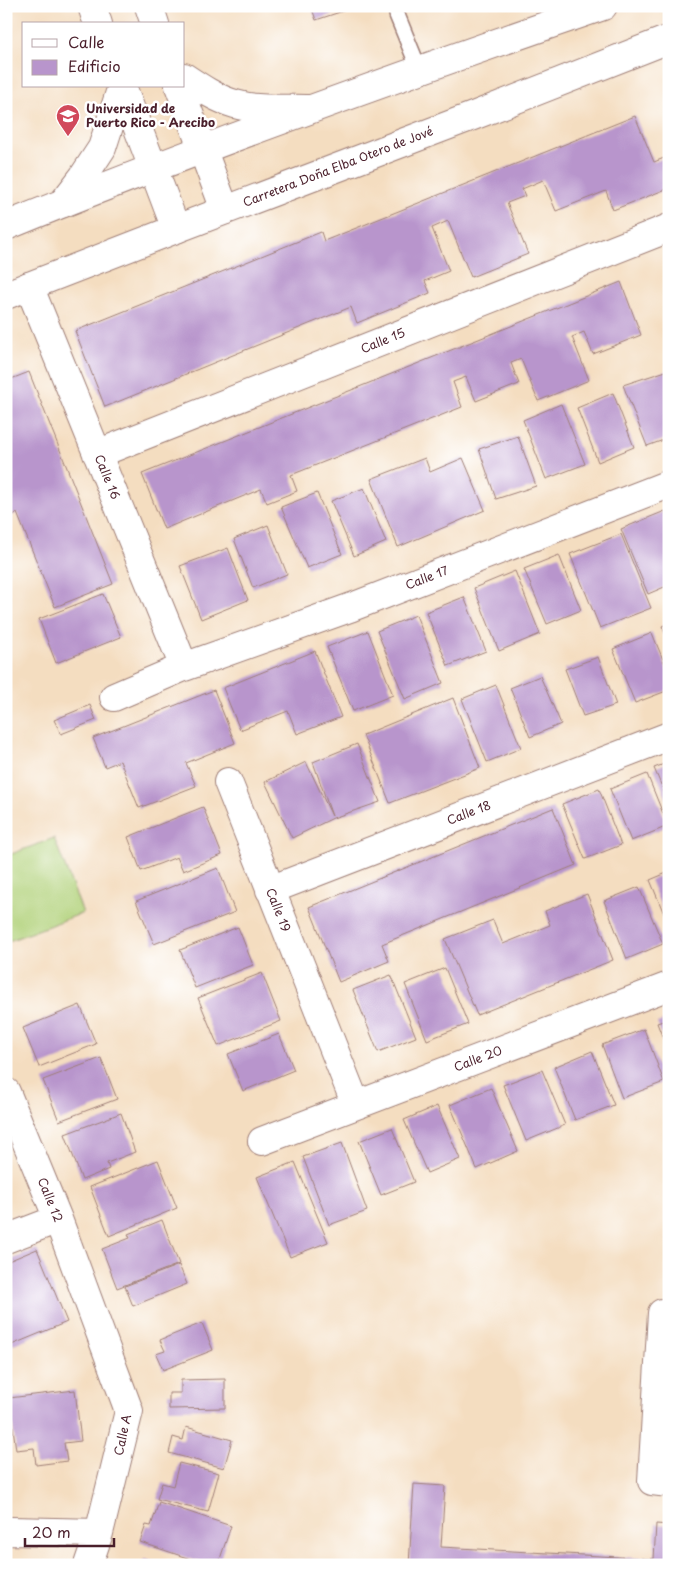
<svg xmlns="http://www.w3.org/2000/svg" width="675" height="1571" font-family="'Playpen Sans',sans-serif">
	<rect width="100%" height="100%" fill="#fff"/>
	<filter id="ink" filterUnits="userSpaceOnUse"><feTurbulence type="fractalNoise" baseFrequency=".02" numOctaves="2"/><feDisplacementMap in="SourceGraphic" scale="10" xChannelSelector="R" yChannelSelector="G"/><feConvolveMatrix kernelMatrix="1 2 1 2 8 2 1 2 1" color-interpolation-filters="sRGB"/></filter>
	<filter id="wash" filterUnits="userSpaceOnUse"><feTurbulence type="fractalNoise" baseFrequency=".0096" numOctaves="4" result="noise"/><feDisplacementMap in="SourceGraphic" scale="20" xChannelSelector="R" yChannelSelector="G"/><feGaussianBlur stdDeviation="1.12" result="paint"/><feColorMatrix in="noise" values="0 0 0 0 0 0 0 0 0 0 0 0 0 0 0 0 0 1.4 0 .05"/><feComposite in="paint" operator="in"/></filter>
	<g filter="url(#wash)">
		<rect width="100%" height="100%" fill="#f4ddc0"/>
		<path fill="#b1d179" stroke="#7e7852" d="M54,838L83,913L6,942V856Z"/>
		<g id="blocks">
			<path fill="#b895cc" d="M311,6H355V7L316,20Z
				M635,116L654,162L669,156V188L613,210L606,191L556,211L543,180L522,189L525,196L507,203L528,254L471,277L448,221L432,228L449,271L425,281L430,293L357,323L351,307L105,407L75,331L321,232L324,241Z
				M621,282L641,335L593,354L584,332L572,337L589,380L538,401L521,359L511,363L519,384L476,401L466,377L453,382L462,407L291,475L297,491L267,503L261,489L164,529L142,474Z
				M669,370V438L647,446L623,385Z
				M29,372L113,584L55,607L17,513L6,518V381Z
				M613,393L634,447L598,462L577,408Z
				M561,404L585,464L546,479L523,420Z
				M518,436L536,486L496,499L479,449Z
				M425,458L430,472L463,458L485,510L398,547L371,479Z
				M364,488L386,542L354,556L331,501Z
				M317,493L342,554L307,568L281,507Z
				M665,511L669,521V585L648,594L621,529Z
				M268,525L287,574L253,588L234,539Z
				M621,534L651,608L600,628L570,554Z
				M228,548L248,600L201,619L180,566Z
				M559,555L581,610L547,624L524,569Z
				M515,571L540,634L499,651L474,588Z
				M103,594L121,637L56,663L39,619Z
				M464,597L486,651L448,666L426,612Z
				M416,615L443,683L405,699L377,631Z
				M669,623V643L662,626Z
				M368,631L393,695L353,711L327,647Z
				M652,633L669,674V690L635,703L613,649Z
				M315,651L341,717L297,734L288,711L240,730L223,688Z
				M598,657L616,705L583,716L565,669Z
				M540,676L561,724L530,737L510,688Z
				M496,685L521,748L487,762L462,699Z
				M214,690L235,743L186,763L196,786L139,808L120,761L105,767L93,738Z
				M453,698L480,768L390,803L363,735Z
				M90,705L96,720L61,734L54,720Z
				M357,744L380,802L333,818L292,838L265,782L306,762L332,816L313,762Z
				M669,762V804L654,768Z
				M647,774L668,826L631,841L610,789Z
				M599,789L621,845L585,859L562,804Z
				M203,807L222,855L183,871L177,857L141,871L128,837Z
				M553,808L576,865L382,944L389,961L339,982L309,907Z
				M218,868L235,912L154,944L136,901Z
				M669,872V926L650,880Z
				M639,887L663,944L627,959L604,901Z
				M587,894L613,960L477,1015L445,939L493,920L503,944L550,925L545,911Z
				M238,927L253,965L195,988L180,950Z
				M445,968L468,1024L427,1040L405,984Z
				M262,973L281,1021L218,1046L198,998Z
				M391,975L416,1037L378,1052L353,990Z
				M80,1005L96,1044L39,1067L23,1028Z
				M669,1019V1054L657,1023Z
				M644,1029L664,1082L622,1098L602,1045Z
				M279,1034L294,1070L243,1091L228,1054Z
				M592,1051L614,1105L575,1120L554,1067Z
				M101,1058L117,1099L59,1121L43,1080Z
				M542,1070L565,1125L526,1141L503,1085Z
				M491,1088L518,1151L477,1169L450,1105Z
				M437,1106L460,1159L427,1173L404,1120Z
				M121,1113L135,1152L107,1163L109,1169L82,1180L65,1134Z
				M392,1128L414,1182L381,1195L359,1141Z
				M342,1143L367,1211L329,1225L303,1157Z
				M158,1160L177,1208L109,1236L90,1187Z
				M295,1162L328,1242L290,1257L257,1177Z
				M162,1220L179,1264L117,1288L102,1249L130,1238L128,1234Z
				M37,1249L67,1322L9,1346L6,1340V1262Z
				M179,1265L187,1284L133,1306L125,1286Z
				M202,1323L213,1350L163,1370L156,1354L165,1351L160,1340Z
				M225,1379V1408L169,1409V1393H181V1380Z
				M75,1390L81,1441L64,1443L67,1461L36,1465L34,1448L16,1450L9,1398Z
				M186,1427L232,1440L224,1468L169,1453L173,1437L183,1440Z
				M179,1463L219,1473L208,1512L157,1499L162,1483L173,1486Z
				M414,1484L445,1486L441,1547L654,1559L656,1524L669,1525V1565H409Z
				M159,1502L231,1526L218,1565H208L140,1542L146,1525L151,1526Z
				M145,1559L161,1564V1565H143Z"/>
		</g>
	</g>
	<g filter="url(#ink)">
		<use href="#blocks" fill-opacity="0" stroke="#9f7e76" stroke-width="1"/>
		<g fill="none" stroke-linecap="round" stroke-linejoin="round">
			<g stroke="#9f7e76" stroke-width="18">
				<path id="lane" d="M397,15L419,69"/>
			</g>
			<g stroke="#9f7e76" stroke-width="30">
				<path id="street" d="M92,6L98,24
					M149,6L155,24
					M184,77C199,87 217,99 235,104C259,111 285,108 309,109
					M122,86L176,229
					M179,86L225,210
					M63,203L83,177L102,148L122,86
					M29,286L184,667
					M97,454L669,228
					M114,697L184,667L352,607L669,484
					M228,782L356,1105
					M270,890L669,736
					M6,1092L58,1219L129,1411L99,1533L88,1565
					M262,1141L669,986
					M6,1239L58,1219
					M662,1313L652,1481L669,1483
					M6,1532L10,1531L99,1533"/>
			</g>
			<g stroke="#9f7e76" stroke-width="30">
				<path id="secondary" d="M6,226C203,146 402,75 603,6
					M6,295L176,229L473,116L669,39"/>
			</g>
			<use href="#lane" stroke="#fff" stroke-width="15"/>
			<use href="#street" stroke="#fff" stroke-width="28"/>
			<use href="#secondary" stroke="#fff" stroke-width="28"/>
		</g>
	</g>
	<defs>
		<g id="university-pin" transform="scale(1.25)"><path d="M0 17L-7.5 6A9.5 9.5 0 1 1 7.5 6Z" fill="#d1495b" stroke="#fff"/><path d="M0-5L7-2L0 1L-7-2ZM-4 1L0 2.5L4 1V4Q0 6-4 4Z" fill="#fff"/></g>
	</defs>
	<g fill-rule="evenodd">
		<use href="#university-pin" x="68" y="116"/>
	</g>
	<g text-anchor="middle" stroke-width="5" stroke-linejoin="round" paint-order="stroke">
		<g font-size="12" font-weight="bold" fill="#4a1f2b" stroke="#fff" text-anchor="start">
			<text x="86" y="113">Universidad de<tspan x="86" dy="14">Puerto Rico - Arecibo</tspan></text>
		</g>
		<g font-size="12" fill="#4a1f2b" stroke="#fff">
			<text transform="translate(338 167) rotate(-21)" y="4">Carretera Doña Elba Otero de Jové</text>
			<text transform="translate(383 341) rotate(-22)" y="4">Calle 15</text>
			<text transform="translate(107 477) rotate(68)" y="4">Calle 16</text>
			<text transform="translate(427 578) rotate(-21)" y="4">Calle 17</text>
			<text transform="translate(469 813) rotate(-21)" y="4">Calle 18</text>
			<text transform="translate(278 910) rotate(68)" y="4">Calle 19</text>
			<text transform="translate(478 1059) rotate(-21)" y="4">Calle 20</text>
			<text transform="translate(50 1200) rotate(68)" y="4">Calle 12</text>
			<text transform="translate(123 1435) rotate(-78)" y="4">Calle A</text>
		</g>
	</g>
	<rect width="675" height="1571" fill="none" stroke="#fff" stroke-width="25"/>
	<rect x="22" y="22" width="162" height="65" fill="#ffffff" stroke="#b7a5aa"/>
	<rect x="32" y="39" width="25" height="8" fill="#ffffff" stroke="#b7a5aa"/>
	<text x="68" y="48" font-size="15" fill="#4a1f2b">Calle</text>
	<rect x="32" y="60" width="25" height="15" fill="#b895cc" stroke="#b7a5aa"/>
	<text x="68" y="72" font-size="15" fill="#4a1f2b">Edificio</text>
	<path d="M25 1538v8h89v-8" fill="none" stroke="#4a1f2b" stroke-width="2.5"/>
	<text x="32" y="1538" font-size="15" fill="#4a1f2b" stroke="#ffffff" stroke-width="4" paint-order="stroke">20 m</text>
</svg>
